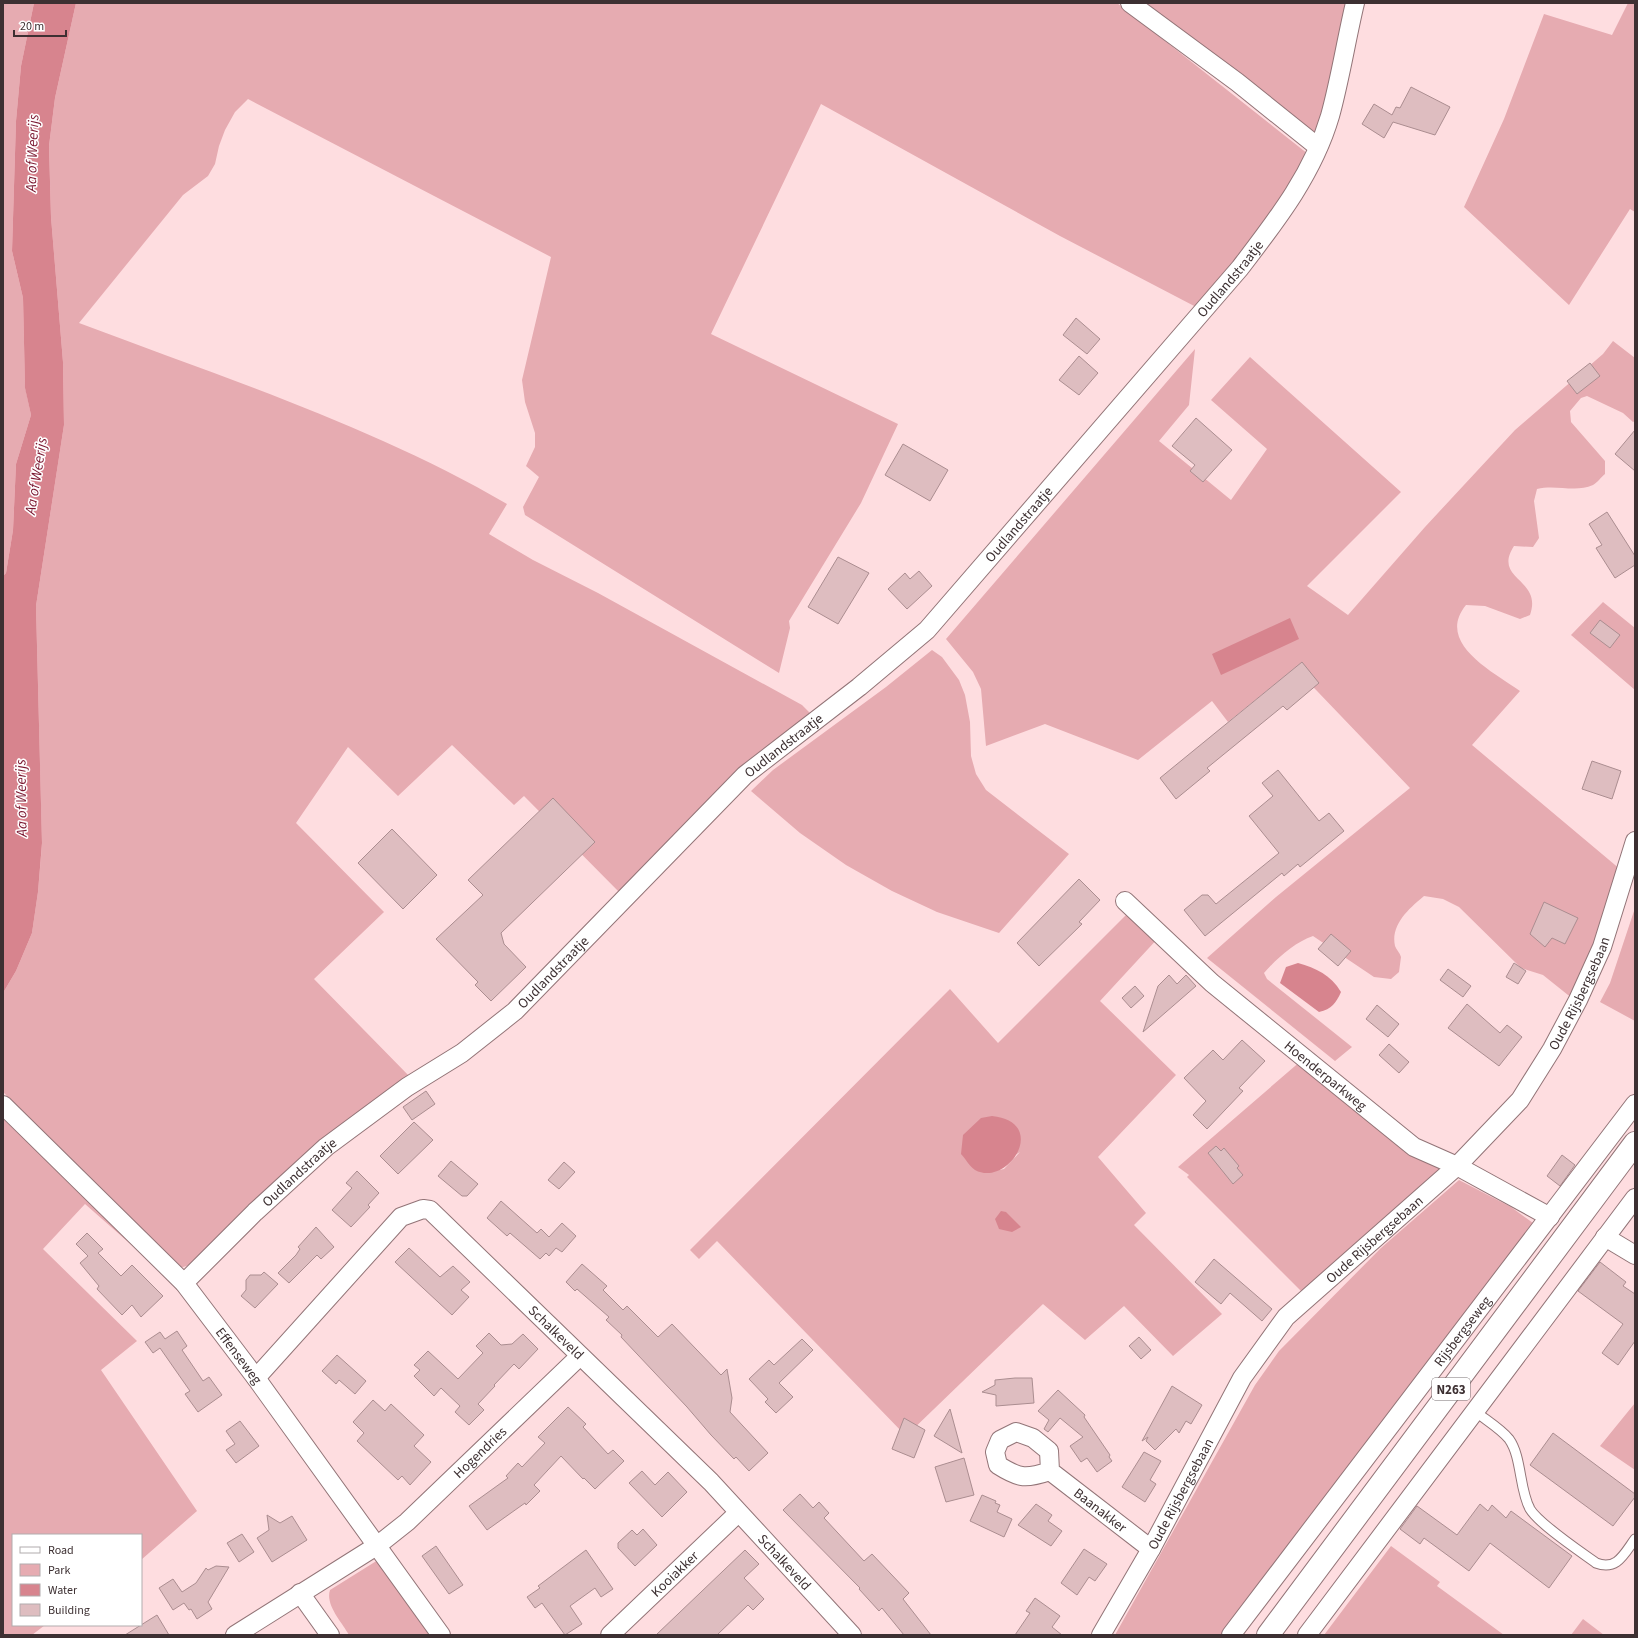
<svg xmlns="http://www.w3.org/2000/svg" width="1638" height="1638" font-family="'Source Sans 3',sans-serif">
	<rect width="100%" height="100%" fill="#fedde0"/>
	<path fill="#e6abb1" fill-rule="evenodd" d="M3,3H34L21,66L16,121L12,251L23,298L25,387L31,415L16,464L13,530L6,573L3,576Z
		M76,3H1117L1308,154L1272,219L1198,308L1060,236L821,104L711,334L898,424L861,503L789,621L790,628L779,673L525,515L523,507L539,477L526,466L535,447V433L525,402L522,380L551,257L248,99L235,112L225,130L219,146L215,164L208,176L183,195L79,323C222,377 375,427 507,504L489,534L533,560L598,593L802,705L811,714L621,894L524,796L514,805L452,745L398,796L348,747L296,823L384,912L314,979L411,1078L196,1263L180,1268L3,1092V993L16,971L32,933L38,892L42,844L36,606L64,425L63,362L51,217L49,146L55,98Z
		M1142,3H1355L1318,140Z
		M1628,3H1635V212L1630,209L1569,305L1464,207L1504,119L1544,14L1612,35Z
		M1613,341L1635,358V421L1633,422L1623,413L1587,396L1581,398L1570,411L1571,422L1605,461V474C1601,477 1597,483 1593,485C1575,493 1556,484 1537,489L1534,501L1539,538L1533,547L1514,546C1492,580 1543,578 1530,615L1520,619L1485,606L1466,605C1435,643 1493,672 1520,691L1472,745L1627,875L1578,1003L1543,975L1521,968L1459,907L1443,899L1424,896C1411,907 1390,924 1395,946C1396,949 1400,953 1401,957L1399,972L1391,979L1374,977L1313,936C1295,942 1276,959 1264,973L1267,979L1352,1047L1335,1061L1207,958L1276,897L1410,788L1295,668L1228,722L1212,701L1138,760L1045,724L986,746L981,689L973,672L946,639L1195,349L1189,405L1159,441L1231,500L1267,449L1211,400L1250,357L1401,492L1307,586L1348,615L1425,527L1515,430L1603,354Z
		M1603,602L1635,628V690L1571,635Z
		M932,650L942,657L959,680L965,695L970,722L971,756L976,774L986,790L1069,854L999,933L937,912L892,891L846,865L800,833L751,791L773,770L886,687Z
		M1635,908V1021L1600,1002L1610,983Z
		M1132,909L1160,936L1100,1001L1176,1075L1098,1157L1146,1213L1134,1225L1222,1314L1173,1356L1124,1306L1085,1340L1043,1304L906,1436L717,1241L699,1259L690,1250L950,989L998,1043ZM1020,1152L1004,1169L985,1173Z
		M1302,1060L1442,1170L1307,1297L1187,1177L1189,1175L1178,1167Z
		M3,1116L177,1285L85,1204L43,1249L137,1341L101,1370L197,1511L141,1560V1535H13V1625H45L32,1635H3Z
		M1459,1180L1511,1207L1533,1223L1224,1635H1115L1255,1385L1279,1351L1381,1248Z
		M1635,1403V1470L1600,1446Z
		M1391,1546L1440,1582L1437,1586L1504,1635H1324Z
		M378,1560L430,1635H349C342,1622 325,1605 330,1590Z
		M1583,1619L1604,1635H1571Z"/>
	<path fill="#d7848e" d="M34,3H76L55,98L49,146L51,217L63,362L64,425L36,606L42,843L38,892L32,933L16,971L3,993V576L6,573L13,530L16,464L31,415L25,388L23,298L12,251L16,121L21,66Z
		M1290,618L1299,639L1221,675L1212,654Z
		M1298,963C1316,968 1331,975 1341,992C1336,1003 1332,1009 1319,1012L1280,983L1286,967Z
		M992,1116C1050,1122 1008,1188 975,1170C970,1167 965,1158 961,1154L963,1135L981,1118Z
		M1001,1211L1006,1212L1021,1227L1012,1232L999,1229L995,1219Z"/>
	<path fill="#debdc0" stroke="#ab8d90" d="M1411,87L1450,107L1435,135L1393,122L1384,138L1362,124L1374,104L1392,115L1396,107L1400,108Z
		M1076,318L1100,339L1087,354L1063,335Z
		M1079,356L1098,373L1079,395L1059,380Z
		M1590,363L1600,376L1577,394L1567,381Z
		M1196,418L1232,450L1203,482L1190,471L1195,465L1172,446Z
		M1635,430V471L1615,454Z
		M903,444L948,470L930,501L885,475Z
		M1607,512L1635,556V565L1615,578L1596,548L1602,545L1589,524Z
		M838,557L869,573L838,624L808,607Z
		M919,571L932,586L907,609L888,589L905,573L910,579Z
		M1600,620L1620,635L1610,648L1590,633Z
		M1302,662L1319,683L1287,710L1283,706L1207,768L1210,771L1176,799L1160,778Z
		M1592,761L1621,771L1612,799L1582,789Z
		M1278,770L1319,821L1329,813L1344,831L1300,867L1298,864L1284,876L1282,873L1205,936L1184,910L1202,895H1208L1216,904L1279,853L1249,816L1273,796L1262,783Z
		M553,798L595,842L501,933L504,944L526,967L491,1001L475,985L478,982L436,939L483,895L468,880Z
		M392,829L437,875L403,909L358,863Z
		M1079,879L1100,900L1079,922L1082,924L1039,966L1017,943Z
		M1544,902L1578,918L1565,944L1552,938L1545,947L1530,934Z
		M1331,934L1351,951L1338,966L1318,949Z
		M1514,963L1526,971L1518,984L1506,977Z
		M1448,969L1471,986L1463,997L1440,980Z
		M1169,975L1177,984L1186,975L1196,986L1143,1032L1158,986Z
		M1135,986L1144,996L1131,1008L1122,998Z
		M1467,1004L1500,1033L1507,1025L1522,1037L1499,1066L1448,1028Z
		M1377,1005L1399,1024L1388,1037L1366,1019Z
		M1242,1040L1265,1061L1239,1088L1243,1091L1207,1129L1193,1115L1206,1101L1184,1078L1213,1050L1223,1060Z
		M1389,1044L1409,1062L1399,1073L1379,1055Z
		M426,1091L435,1104L412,1120L403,1107Z
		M414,1122L433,1140L398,1174L380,1156Z
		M1216,1146L1221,1151L1224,1148L1239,1166L1237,1168L1243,1175L1233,1184L1208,1153Z
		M1562,1155L1575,1165L1560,1186L1547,1176Z
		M451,1161L478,1184L467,1196H462L438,1176Z
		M564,1162L575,1172L559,1189L548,1180Z
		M357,1171L379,1193L368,1205L370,1207L351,1227L332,1210L352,1188L346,1183Z
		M501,1201L537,1233L541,1229L549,1237L562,1223L576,1236L562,1252L556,1248L549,1256L546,1253L540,1259L510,1233L507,1236L487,1218Z
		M316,1227L334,1247L321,1259L317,1255L289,1283L278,1273L296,1255L300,1249L298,1247Z
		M87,1233L103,1249L98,1253L121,1276L132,1265L163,1296L141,1317L132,1305L122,1315L97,1289L99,1286L80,1263L88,1256L76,1244Z
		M409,1248L440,1277L453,1266L470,1282L461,1290L469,1297L452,1315L395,1262Z
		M1214,1259L1272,1309L1262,1321L1230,1293L1221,1304L1195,1282Z
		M1600,1262L1626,1282L1623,1286L1635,1294V1341L1618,1365L1602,1353L1623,1324L1578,1291Z
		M582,1264L607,1286L603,1290L623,1310L627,1306L658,1337L672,1324L721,1375L727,1369L732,1398L730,1412L768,1453L749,1471L736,1457L734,1459L711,1435L687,1407L621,1337L622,1335L606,1320L609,1317L577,1289L575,1291L566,1282Z
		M264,1272L278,1284L255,1308L241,1296L246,1290V1280L250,1275H261Z
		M177,1331L187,1346L182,1350L203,1381L209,1377L222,1395L198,1412L185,1394L190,1391L160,1348L153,1353L145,1342L160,1332L165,1339Z
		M489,1333L501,1345L512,1344L523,1334L538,1349L519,1369L514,1364L494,1385L495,1386L478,1404L484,1410L469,1425L455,1412L460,1406L441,1388L434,1396L414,1376L420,1370L414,1365L428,1351L458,1379L483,1353L476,1346Z
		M1139,1337L1151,1350L1141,1359L1129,1346Z
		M802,1339L813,1350L779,1383L793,1397L776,1413L765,1402L768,1399L749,1379L769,1360L774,1365Z
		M337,1355L366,1381L355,1394L339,1380L336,1384L322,1371Z
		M1015,1378H1032L1034,1403L996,1406V1395L982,1392L995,1385V1380Z
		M1172,1386L1202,1405L1191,1424L1186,1421L1179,1433L1176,1429L1155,1450L1146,1441L1148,1437L1142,1441Z
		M1058,1390L1085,1415L1084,1417L1110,1455L1109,1457L1112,1461L1097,1472L1087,1458L1081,1462L1070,1446L1083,1437L1060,1418L1048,1432L1044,1429L1049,1420L1038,1411Z
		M373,1400L385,1411L391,1404L424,1435L414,1446L431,1462L410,1485L402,1476L398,1480L357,1441L364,1433L353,1422Z
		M568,1407L586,1424L583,1427L608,1454L613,1450L624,1461L595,1489L584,1478L583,1479L561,1456L534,1485L540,1491L526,1505L525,1503L487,1530L469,1506L508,1478L506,1476L518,1463L522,1467L545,1443L538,1437Z
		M950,1409L962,1453L934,1436Z
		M904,1418L925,1430L914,1458L892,1449Z
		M240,1421L259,1446L236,1463L226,1450L235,1444L226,1431Z
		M1553,1433L1635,1494V1497L1613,1526L1530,1465Z
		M1144,1452L1161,1461L1150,1480L1156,1484L1145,1502L1122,1487Z
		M964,1458L974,1495L946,1502L935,1467Z
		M642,1471L655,1485L668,1472L687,1492L662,1517L629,1483Z
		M800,1494L813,1508L819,1502L829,1513L824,1518L864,1561L872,1554L909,1593L903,1599L931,1635H904L882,1608L879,1611L859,1589L860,1588L783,1510Z
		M982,1495L996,1501L995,1503L1000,1505L997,1512L1012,1519L1004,1537L970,1521Z
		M1036,1504L1052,1515L1048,1521L1062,1531L1051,1546L1018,1525Z
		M1480,1504L1488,1511L1492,1505L1506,1518L1511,1511L1572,1556L1549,1588L1490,1543L1469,1571L1424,1538L1420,1544L1400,1529L1417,1506L1457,1535Z
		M267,1515L280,1523L292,1516L307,1540L272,1562L257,1538L269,1530Z
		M643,1529L657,1545L635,1566L618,1548V1543L632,1530L637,1535Z
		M242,1534L254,1552L239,1562L227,1543Z
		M436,1546L463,1585L449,1594L422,1556Z
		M1084,1549L1107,1564L1095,1581L1089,1577L1077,1595L1061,1583Z
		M586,1550L613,1589L601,1597L595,1588L570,1606L582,1624L565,1635L542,1603L535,1608L527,1597L540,1588L538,1586Z
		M745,1550L759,1564L744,1578L764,1599L753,1610L748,1605L717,1635H656Z
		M216,1566L229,1567L208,1602L212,1609L197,1619L191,1609L189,1610L184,1603L173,1610L159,1588L173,1579L182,1592L196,1583L206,1568L208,1570Z
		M1035,1598L1060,1616L1052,1627L1062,1635H1015L1030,1613L1026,1611Z
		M157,1615L169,1635H125Z"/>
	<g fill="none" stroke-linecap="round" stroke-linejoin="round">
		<g stroke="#927477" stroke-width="11">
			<path id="lane" d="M1476,1412C1486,1420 1501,1429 1509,1439C1522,1457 1519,1489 1530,1509C1539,1524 1581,1552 1596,1563C1617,1571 1624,1554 1635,1539"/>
		</g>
		<g stroke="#927477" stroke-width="20">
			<g id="street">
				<path d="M1130,3L1237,82L1318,147"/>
				<path id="s1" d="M1125,901L1212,983L1414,1147L1457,1166L1550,1217"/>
				<path id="s2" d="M3,1105L184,1283L256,1378L441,1635"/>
				<path d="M1605,1237L1635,1255"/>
				<path id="s3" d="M184,1283L255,1212L326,1147L407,1087L462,1053L515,1011L745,775L859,687L927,630L1240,268C1276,221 1313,174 1330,116C1340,80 1346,41 1355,3"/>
				<path id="s4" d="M256,1378L401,1217L423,1209L430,1210L711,1482L852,1635"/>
				<path id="s5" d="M1050,1471C1026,1479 1020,1479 998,1465L995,1452L1000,1440L1016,1432L1033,1438L1049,1451L1050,1471L1151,1549"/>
				<path d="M300,1593L330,1635"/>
				<path id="s6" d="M235,1635L378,1545L407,1522L580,1356"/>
				<path id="s7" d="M610,1635L738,1513"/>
				<path id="s8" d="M1101,1635L1151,1549L1242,1378L1286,1317L1457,1166L1520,1100L1552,1049L1578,1000L1602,947L1635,841"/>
				<path id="s9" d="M1231,1635L1635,1104"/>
				<path d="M1307,1635L1635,1198"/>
			</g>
		</g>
		<g stroke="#927477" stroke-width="24">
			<path id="primary" d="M1268,1635L1635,1143"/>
		</g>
		<use href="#lane" stroke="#fff" stroke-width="9"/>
		<use href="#street" stroke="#fff" stroke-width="18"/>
		<use href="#primary" stroke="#fff" stroke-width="22"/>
	</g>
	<g text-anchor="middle" stroke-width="3" stroke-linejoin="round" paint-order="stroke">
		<rect fill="#fff" stroke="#776e70" stroke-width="1" x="1432" y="1378" width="38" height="22" rx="3"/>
		<g font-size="13" font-weight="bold" fill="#3d3032">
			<text x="1451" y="1394">N263</text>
		</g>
		<g font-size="14" fill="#3d3032" stroke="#fff">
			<text dy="5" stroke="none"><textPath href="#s3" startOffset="1456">Oudlandstraatje</textPath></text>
			<text dy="5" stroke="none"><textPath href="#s3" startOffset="1132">Oudlandstraatje</textPath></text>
			<text dy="5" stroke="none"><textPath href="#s3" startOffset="808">Oudlandstraatje</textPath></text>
			<text dy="5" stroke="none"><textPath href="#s3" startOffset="484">Oudlandstraatje</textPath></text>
			<text dy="5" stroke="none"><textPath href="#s8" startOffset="810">Oude Rijsbergsebaan</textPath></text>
			<text dy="5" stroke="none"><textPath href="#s1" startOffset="266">Hoenderparkweg</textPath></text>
			<text dy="5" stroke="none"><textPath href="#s3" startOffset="160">Oudlandstraatje</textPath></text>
			<text dy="5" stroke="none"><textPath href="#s8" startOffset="486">Oude Rijsbergsebaan</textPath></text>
			<text dy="5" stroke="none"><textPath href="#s9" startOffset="382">Rijsbergseweg</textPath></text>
			<text dy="5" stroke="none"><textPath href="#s4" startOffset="423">Schalkeveld</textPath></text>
			<text dy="5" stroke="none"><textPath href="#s2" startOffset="345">Effenseweg</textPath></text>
			<text dy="5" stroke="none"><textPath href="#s6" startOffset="307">Hogendries</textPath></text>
			<text dy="5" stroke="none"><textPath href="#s8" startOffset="162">Oude Rijsbergsebaan</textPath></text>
			<text dy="5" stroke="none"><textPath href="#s5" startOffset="222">Baanakker</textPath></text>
			<text dy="5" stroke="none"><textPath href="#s4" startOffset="747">Schalkeveld</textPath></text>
			<text dy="5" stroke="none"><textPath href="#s7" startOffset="89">Kooiakker</textPath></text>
		</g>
		<g font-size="15" font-style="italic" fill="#7a1730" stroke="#fff">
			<text transform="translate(32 153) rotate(-88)" y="5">Aa of Weerijs</text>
			<text transform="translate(36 476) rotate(-81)" y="5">Aa of Weerijs</text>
			<text transform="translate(21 798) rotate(-91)" y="5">Aa of Weerijs</text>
		</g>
	</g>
	<rect width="1638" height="1638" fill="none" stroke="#3d3032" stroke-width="8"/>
	<rect x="12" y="1534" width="130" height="92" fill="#ffffff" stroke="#b1acad"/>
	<rect x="20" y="1547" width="20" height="6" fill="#ffffff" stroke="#b1acad"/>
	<text x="48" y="1554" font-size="12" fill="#3d3032">Road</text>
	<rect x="20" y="1564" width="20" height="12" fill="#e6abb1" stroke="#b1acad"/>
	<text x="48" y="1574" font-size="12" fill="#3d3032">Park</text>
	<rect x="20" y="1584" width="20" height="12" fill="#d7848e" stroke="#b1acad"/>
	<text x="48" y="1594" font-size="12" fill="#3d3032">Water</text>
	<rect x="20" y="1604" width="20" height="12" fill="#debdc0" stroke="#b1acad"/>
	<text x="48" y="1614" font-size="12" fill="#3d3032">Building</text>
	<path d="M14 30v6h52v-6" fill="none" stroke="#3d3032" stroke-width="2"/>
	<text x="20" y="30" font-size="12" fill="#3d3032" stroke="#ffffff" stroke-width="3" paint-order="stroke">20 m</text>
</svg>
